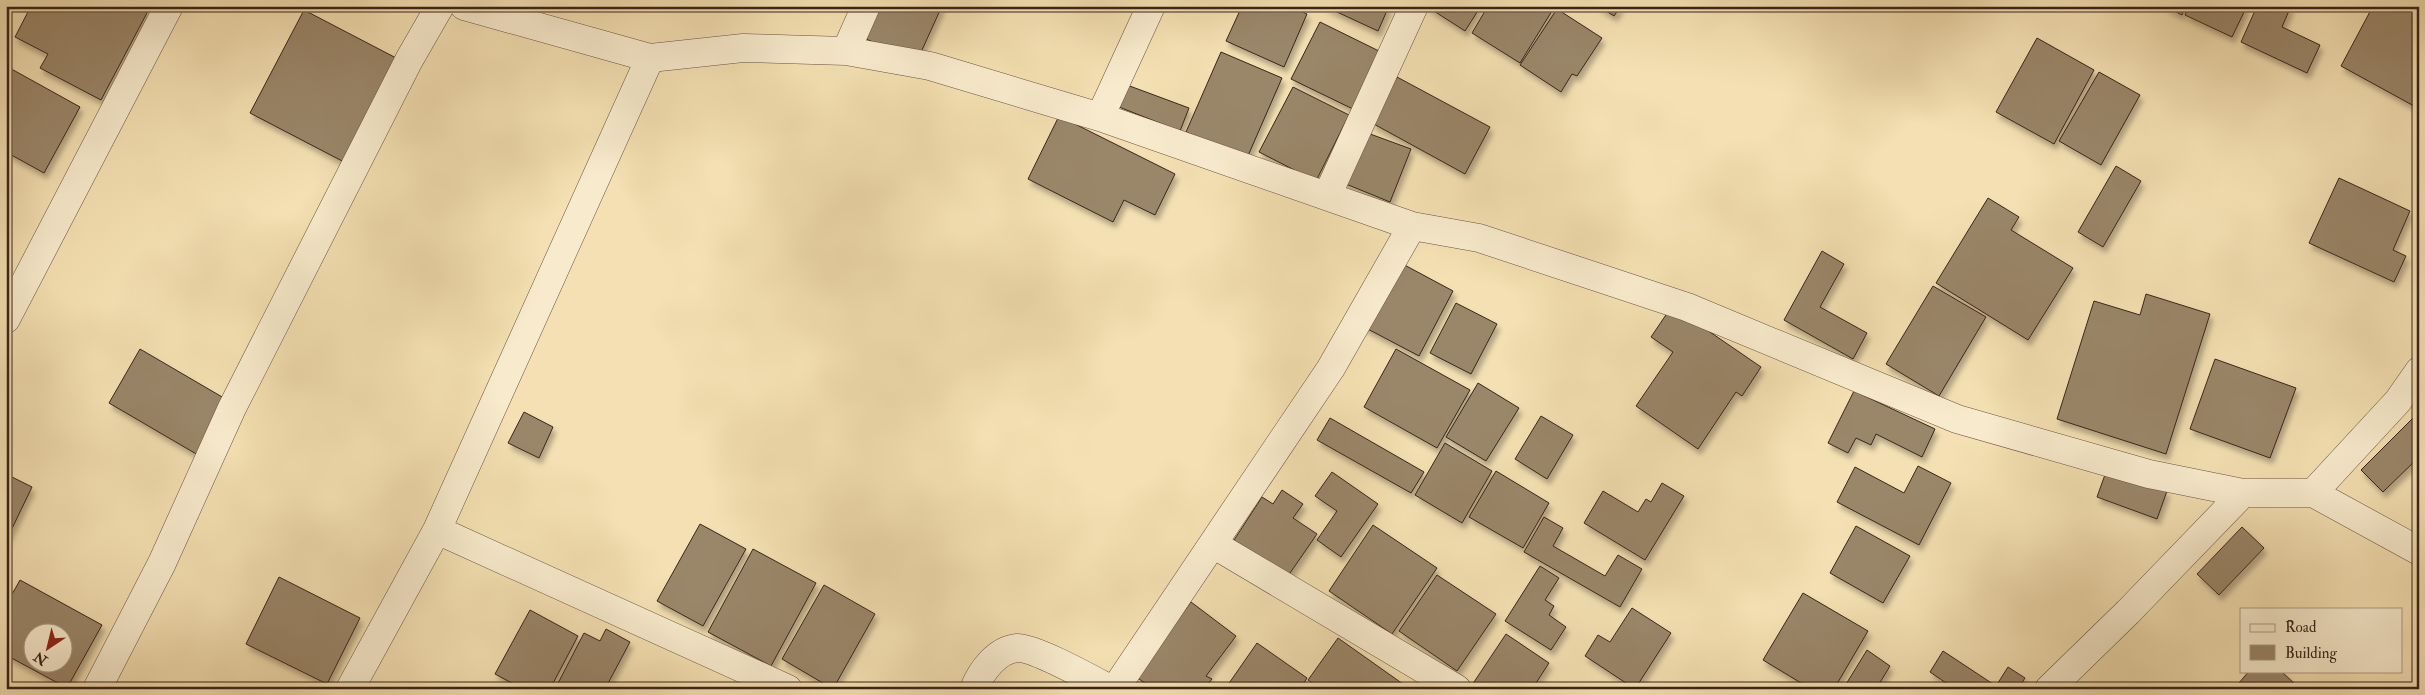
<svg xmlns="http://www.w3.org/2000/svg" width="2425" height="695" font-family="'IM FELL Double Pica',serif">
	<defs>
		<filter id="shadow"><feDropShadow dx="3" dy="5.5" stdDeviation="2.5" flood-color="#0004"/></filter>
	</defs>
	<rect width="100%" height="100%" fill="#f4e0b2"/>
	<filter id="stains"><feTurbulence type="fractalNoise" baseFrequency=".004" numOctaves="4"/><feColorMatrix values="0 0 0 0 .2 0 0 0 0 .09 0 0 0 0 .02 0 0 0 .5 -.17"/></filter>
	<radialGradient id="worn" r=".72"><stop offset=".6" stop-color="#630" stop-opacity="0"/><stop offset="1" stop-color="#630" stop-opacity=".3"/></radialGradient>
	<path fill="#9a8669" stroke="#39241a" fill-rule="evenodd" filter="url(#shadow)" d="M31,6H139L148,11L101,100L40,68L48,54L15,37Z
		M880,6H942L917,61L866,39Z
		M1242,6H1289L1307,14L1284,67L1226,41Z
		M1324,6H1389L1378,31Z
		M1426,6H1481L1465,31Z
		M1488,6H1555L1520,63L1472,33Z
		M1598,6H1621L1614,16Z
		M2164,6H2186L2182,15Z
		M2189,6H2247L2232,37L2185,15Z
		M2257,6H2291L2282,27L2320,45L2307,73L2241,42Z
		M2373,6H2403L2419,15V65L2413,75L2419,78V98L2414,106L2341,66Z
		M1557,9L1602,38L1577,76L1572,74L1561,92L1520,65Z
		M304,10L400,60L346,163L250,113Z
		M1320,22L1383,53L1355,110L1291,79Z
		M2037,38L2094,70L2054,144L1996,112Z
		M1221,52L1282,78L1247,158L1186,132Z
		M6,66L80,107L44,173L6,152Z
		M2099,72L2140,95L2101,165L2059,141Z
		M1397,77L1490,127L1465,174L1372,123Z
		M1127,85L1189,108L1180,131L1119,107Z
		M1293,87L1349,115L1316,181L1259,152Z
		M1059,116L1175,174L1155,215L1124,200L1113,222L1028,179Z
		M1362,131L1411,149L1390,202L1341,182Z
		M2116,166L2141,181L2103,247L2078,232Z
		M2339,178L2410,211L2393,250L2406,256L2394,282L2309,243Z
		M1988,198L2019,217L2011,230L2073,268L2028,340L1936,283Z
		M1822,251L1844,264L1820,307L1867,333L1853,359L1784,320Z
		M1397,261L1453,291L1419,356L1362,326Z
		M1933,286L1986,317L1939,396L1886,364Z
		M2146,294L2210,314L2166,454L2057,419L2094,301L2140,315Z
		M1456,303L1497,324L1471,374L1430,353Z
		M1672,306L1761,367L1742,396L1736,392L1698,449L1636,406L1673,352L1651,337Z
		M140,349L229,401L198,455L109,403Z
		M1396,349L1470,390L1437,448L1364,407Z
		M2215,359L2296,388L2270,458L2190,429Z
		M1478,383L1519,408L1486,461L1446,437Z
		M1854,391L1935,429L1922,457L1876,434L1871,445L1856,438L1848,453L1828,443Z
		M524,412L553,427L539,458L508,443Z
		M2419,412V457L2383,492L2361,470Z
		M1541,416L1573,435L1547,479L1515,459Z
		M1330,418L1424,472L1411,493L1317,440Z
		M1445,443L1492,471L1462,523L1415,495Z
		M1918,466L1951,483L1919,545L1837,502L1855,467L1904,493Z
		M2107,469L2167,491L2157,519L2097,497Z
		M1496,471L1549,503L1523,548L1469,517Z
		M1332,472L1378,504L1341,557L1317,540L1337,511L1315,496Z
		M6,474L32,487L6,541Z
		M1662,483L1684,496L1645,560L1584,523L1603,491L1638,512L1646,499L1651,502Z
		M1282,490L1303,504L1293,518L1317,534L1288,576L1234,540L1262,497L1273,504Z
		M1544,517L1563,528L1553,546L1605,576L1618,555L1642,569L1620,607L1524,552Z
		M700,524L746,549L703,626L657,601Z
		M1373,525L1437,568L1392,634L1329,591Z
		M1856,526L1910,556L1883,603L1830,573Z
		M2242,527L2264,548L2219,595L2197,574Z
		M753,549L816,583L771,666L708,632Z
		M1540,566L1559,578L1545,600L1554,606L1549,615L1566,627L1551,650L1505,621Z
		M1437,575L1496,614L1457,671L1399,631Z
		M279,577L360,618L327,684L246,644Z
		M20,580L102,625L67,688L6,655V605ZM32,632H62V662H32Z
		M824,585L875,614L833,689L782,659Z
		M1803,593L1868,631L1834,689H1811L1763,660Z
		M1191,602L1236,636L1206,676L1212,679L1204,689H1153L1135,676Z
		M1632,608L1671,633L1635,689L1585,656L1598,635L1610,642Z
		M530,610L578,636L550,689H523L495,674Z
		M606,629L630,642L605,689H555L584,633L600,641Z
		M1506,634L1549,663L1536,683L1545,689H1478L1472,685Z
		M1338,638L1410,689H1320L1308,680Z
		M1257,643L1307,678L1300,689H1225Z
		M1867,650L1890,666L1876,689H1843Z
		M1943,651L1996,686L2008,667L2025,678L2018,689H1955L1930,672Z
		M2249,671H2281L2296,685L2292,689H2234Z"/>
	<g fill="none" stroke-linecap="round" stroke-linejoin="round">
		<g stroke="#685340" stroke-width="29">
			<path id="minor" d="M464,6L650,58L743,48L846,51L930,66L1100,117L1412,226L1479,238L1687,307L1957,419L2149,474L2243,493H2313L2419,551
				M846,51L866,6
				M1100,117L1151,6
				M1327,196L1414,6
				M6,319L169,6
				M2313,493L2398,401L2419,371
				M437,530L788,689
				M1213,544L1457,689
				M97,689L162,563L232,408L409,60L440,6
				M350,689L437,530L650,58
				M974,689C981,671 997,650 1017,648C1034,647 1093,680 1110,689
				M1115,689L1331,368L1412,226
				M2049,689L2128,612L2243,493"/>
		</g>
		<use href="#minor" stroke="#f8ebcd" stroke-width="28"/>
	</g>
	<rect width="2425" height="695" fill="none" stroke="#f4e0b2" stroke-width="25"/>
	<rect x="8" y="8" width="2410" height="680" fill="none" stroke="#39241a" stroke-width="2.5"/>
	<rect x="12" y="12" width="2400" height="670" fill="none" stroke="#39241a"/>
	<rect x="2240" y="608" width="162" height="65" fill="#f8ebcd" stroke="#ac9b85"/>
	<rect x="2250" y="624" width="25" height="8" fill="#f8ebcd" stroke="#ac9b85"/>
	<text x="2285" y="632" font-size="15" fill="#39241a">Road</text>
	<rect x="2250" y="645" width="25" height="15" fill="#9a8669" stroke="#ac9b85"/>
	<text x="2285" y="658" font-size="15" fill="#39241a">Building</text>
	<g transform="translate(48 648) rotate(215)"><circle r="24" fill="#f8ebcd" stroke="#ac9b85"/>
	<path d="M0-4L9 19L0 12L-9 19Z" fill="#8f2418"/>
	<text y="-8" font-size="14" font-weight="bold" text-anchor="middle" fill="#39241a">N</text>
	</g>
	<rect width="100%" height="100%" filter="url(#stains)"/>
	<rect width="100%" height="100%" fill="url(#worn)"/>
</svg>
